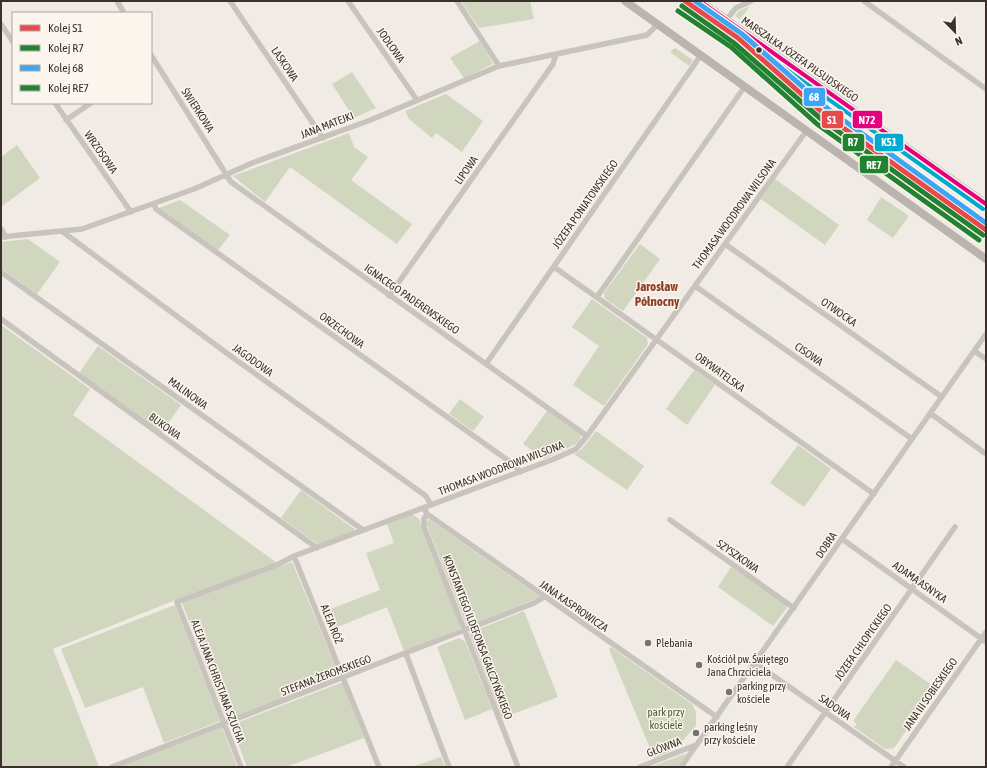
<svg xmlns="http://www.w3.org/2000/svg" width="987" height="768" font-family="'Asap Condensed',sans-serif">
	<rect width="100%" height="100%" fill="#f0ebe5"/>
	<path fill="#d1d6bf" d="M461,1H530L534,19L479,28Z
		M750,6L740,19L735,16L739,11Z
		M480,41L493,64L464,78L450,58Z
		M675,48L693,60L689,66L670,52Z
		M352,72L376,108L354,118L332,84Z
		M446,94L483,121L462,152L436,133L432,138L409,119L405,111Z
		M349,133L354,147L368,157L351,180L412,224L397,244L290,167L265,202L233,176Z
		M17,145L40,178L1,207V157Z
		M775,179L839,225L825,245L761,199Z
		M881,197L909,216L893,238L867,220Z
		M180,200L230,235L218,250L159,208Z
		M28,239L60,262L37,294L1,268V242Z
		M640,244L660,259L623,311L605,299L604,293Z
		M592,299L647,338L648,344L604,406L573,385L599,346L572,327Z
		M1,325L90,389L73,415L277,563L178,599L53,649L99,767H1Z
		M98,346L181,405L161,433L79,373Z
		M694,370L715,385L687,425L666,409Z
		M460,399L484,417L473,431L449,414Z
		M547,411L581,435L580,440L576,444L544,459L523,444Z
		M596,431L644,466L627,490L574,454L582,449Z
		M798,445L831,469L804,507L770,483Z
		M301,490L357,531L320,546L281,518Z
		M412,514L419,519L461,626L459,629L404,651L387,607L330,630L323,612L380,590L366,553L394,543L387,524Z
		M429,519L540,597L467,627L426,523Z
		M292,562L339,675L227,720L182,603Z
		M731,567L788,606L773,626L718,587Z
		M175,605L220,721L164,743L143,687L85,708L61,649Z
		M524,611L558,697L502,718L469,633Z
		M459,638L465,641L492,709L465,720L437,647Z
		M611,647L692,704L696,712V726L683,740L670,747L671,751L654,758L609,649Z
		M896,660L936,688L894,748L885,749L854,727L857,724L853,721Z
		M343,682L364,738L286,767H247L231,725Z
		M222,727L237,767H118Z
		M685,754L686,755L678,767H650Z
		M441,757L445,767L414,766H415Z"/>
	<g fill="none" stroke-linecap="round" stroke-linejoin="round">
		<path stroke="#c9c3be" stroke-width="5.5" d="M117,1L124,13
			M230,1L323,138
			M348,1L417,100
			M457,1L499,66
			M864,1L986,89
			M726,20L736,8L751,1
			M1,24L13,42
			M151,55L231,182L587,436
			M55,103L131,212
			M66,120L91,103
			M154,204L156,209L513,464L520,472
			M1,229L6,237
			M63,232L232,357L426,496L431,505
			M1,237L82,229L194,189L252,163L368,121L499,66L647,35L658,24
			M725,244L942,397
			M554,267L874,494
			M1,272L363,530
			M695,286L912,439
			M389,296L553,64L556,54
			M597,297L745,86
			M1,319L317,548
			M974,351L986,359
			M486,364L701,55
			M930,413L986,454
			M424,508L427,514L717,717
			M427,514L424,519V527L518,767
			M670,520L794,608
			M842,539L986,642
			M294,556L379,767
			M406,654L449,767
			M755,663L904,767
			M112,767L534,603L544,597
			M241,767L177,602L277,565L294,556L554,459L576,449L587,436L807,130
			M640,767L696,745
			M681,767L986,334
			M787,767L955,527
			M891,767L986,632"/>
		<path stroke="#bab3ae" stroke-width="8" d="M625,1L986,259
			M700,1L986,204"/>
		<g stroke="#fbf5ee" stroke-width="7">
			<path id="bus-1" d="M700,1L986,204"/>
		</g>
		<g stroke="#fbf5ee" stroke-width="7">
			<path id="bus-2" d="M697,6L983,209"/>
		</g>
		<use href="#bus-1" stroke="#e5007d" stroke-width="4"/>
		<use href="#bus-2" stroke="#00a9ce" stroke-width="4"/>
		<g stroke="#fbf5ee" stroke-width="8">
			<path id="rail-1" d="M685,1L738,38L824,114L986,230"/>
		</g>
		<g stroke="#fbf5ee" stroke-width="8">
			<path id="rail-2" d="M682,6L734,43L821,119L983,235"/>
		</g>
		<g stroke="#fbf5ee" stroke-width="8">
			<path id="rail-3" d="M695,1L742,34L828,109L986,223"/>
		</g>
		<g stroke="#fbf5ee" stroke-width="8">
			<path id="rail-4" d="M678,11L731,47L817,124L979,240"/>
		</g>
		<use href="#rail-1" stroke="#e74a4a" stroke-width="5"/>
		<use href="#rail-2" stroke="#238132" stroke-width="5"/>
		<use href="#rail-3" stroke="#3ea5f4" stroke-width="5"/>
		<use href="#rail-4" stroke="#238132" stroke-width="5"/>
	</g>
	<circle fill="#3b302b" stroke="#fbf5ee" stroke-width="1.5" cx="759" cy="50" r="3.5"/>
	<g fill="#7a716c" stroke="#fbf5ee" stroke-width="1.5">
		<circle cx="648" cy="643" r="4"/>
		<circle cx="699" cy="665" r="4"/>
		<circle cx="729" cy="692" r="4"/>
		<circle cx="696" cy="733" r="4"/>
	</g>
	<g text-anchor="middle" stroke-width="3" stroke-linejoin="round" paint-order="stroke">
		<g font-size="11" fill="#3b302b" stroke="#fbf5ee">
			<text transform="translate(391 45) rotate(55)" y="4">JODŁOWA</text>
			<text transform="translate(800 59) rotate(35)" y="4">MARSZAŁKA JÓZEFA PIŁSUDSKIEGO</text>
			<text transform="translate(285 64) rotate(56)" y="4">LASKOWA</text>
			<text transform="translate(198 110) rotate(57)" y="4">ŚWIERKOWA</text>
			<text transform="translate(327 125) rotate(-21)" y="4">JANA MATEJKI</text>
			<text transform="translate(101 152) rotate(55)" y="4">WRZOSOWA</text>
			<text transform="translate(466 170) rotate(-55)" y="4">LIPOWA</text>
			<text transform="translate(585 204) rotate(-55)" y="4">JÓZEFA PONIATOWSKIEGO</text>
			<text transform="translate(734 214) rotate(-54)" y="4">THOMASA WOODROWA WILSONA</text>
			<text transform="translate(412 299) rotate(35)" y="4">IGNACEGO PADEREWSKIEGO</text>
			<text transform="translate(839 312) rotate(35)" y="4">OTWOCKA</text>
			<text transform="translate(342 330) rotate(36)" y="4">ORZECHOWA</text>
			<text transform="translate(809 354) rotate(35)" y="4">CISOWA</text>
			<text transform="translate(253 360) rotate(36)" y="4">JAGODOWA</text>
			<text transform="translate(720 372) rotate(36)" y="4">OBYWATELSKA</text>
			<text transform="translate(188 393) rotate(36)" y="4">MALINOWA</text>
			<text transform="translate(165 426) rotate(36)" y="4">BUKOWA</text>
			<text transform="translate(501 468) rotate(-21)" y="4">THOMASA WOODROWA WILSONA</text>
			<text transform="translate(826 545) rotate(-56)" y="4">DOBRA</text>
			<text transform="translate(738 556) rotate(35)" y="4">SZYSZKOWA</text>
			<text transform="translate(920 582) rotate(35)" y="4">ADAMA ASNYKA</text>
			<text transform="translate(574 606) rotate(35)" y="4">JANA KASPROWICZA</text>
			<text transform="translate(332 624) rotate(68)" y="4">ALEJA RÓŻ</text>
			<text transform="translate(478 637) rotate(69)" y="4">KONSTANTEGO ILDEFONSA GAŁCZYŃSKIEGO</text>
			<text transform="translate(863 642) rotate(-55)" y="4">JÓZEFA CHŁOPICKIEGO</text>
			<text transform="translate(326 675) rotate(-21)" y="4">STEFANA ŻEROMSKIEGO</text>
			<text transform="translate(218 681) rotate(69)" y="4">ALEJA JANA CHRISTIANA SZUCHA</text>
			<text transform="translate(930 694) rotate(-55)" y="4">JANA III SOBIESKIEGO</text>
			<text transform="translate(835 707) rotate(35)" y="4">SADOWA</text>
			<text transform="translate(664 747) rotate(-21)" y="4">GŁÓWNA</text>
		</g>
		<g font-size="11" fill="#3b302b" stroke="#fbf5ee" text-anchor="start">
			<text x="656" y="647">Plebania</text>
			<text x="707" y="663">Kościół pw. Świętego<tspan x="707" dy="13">Jana Chrzciciela</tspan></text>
			<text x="737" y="690">parking przy<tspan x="737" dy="13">kościele</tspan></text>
			<text x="704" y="731">parking leśny<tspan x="704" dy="13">przy kościele</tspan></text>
		</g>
		<g font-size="11" fill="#495a2e" stroke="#fbf5ee">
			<text x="666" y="716">park przy<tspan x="666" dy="13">kościele</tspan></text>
		</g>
		<g font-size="13" font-weight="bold" fill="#8d3d21" stroke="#fbf5ee">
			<text x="657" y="291">Jarosław<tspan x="657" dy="15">Północny</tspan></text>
		</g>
	</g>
	<g stroke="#fbf5ee" stroke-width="1.5">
		<rect x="803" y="87" width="23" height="20" rx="4" fill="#3ea5f4"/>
		<rect x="821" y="110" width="23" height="19" rx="4" fill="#e74a4a"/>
		<rect x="852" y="110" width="31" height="19" rx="4" fill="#e5007d"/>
		<rect x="874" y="133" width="30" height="19" rx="4" fill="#00a9ce"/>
		<rect x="842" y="133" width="23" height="19" rx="4" fill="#238132"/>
		<rect x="859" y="155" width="30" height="19" rx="4" fill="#238132"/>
	</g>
	<g font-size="11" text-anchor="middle" font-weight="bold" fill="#fff">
		<text x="814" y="101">68</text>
		<text x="832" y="124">S1</text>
		<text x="867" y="124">N72</text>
		<text x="889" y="146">K51</text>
		<text x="853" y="146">R7</text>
		<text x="874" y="169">RE7</text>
	</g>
	<rect width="987" height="768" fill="none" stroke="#3b302b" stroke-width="4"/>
	<rect x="12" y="12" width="140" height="92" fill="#fbf5ee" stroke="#aea6a0"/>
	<rect x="20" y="25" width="20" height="6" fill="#e74a4a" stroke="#aea6a0"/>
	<text x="48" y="32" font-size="12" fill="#3b302b">Kolej S1</text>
	<rect x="20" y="45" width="20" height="6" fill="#238132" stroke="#aea6a0"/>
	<text x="48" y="52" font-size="12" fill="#3b302b">Kolej R7</text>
	<rect x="20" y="65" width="20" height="6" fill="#3ea5f4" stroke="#aea6a0"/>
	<text x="48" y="72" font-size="12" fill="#3b302b">Kolej 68</text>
	<rect x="20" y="85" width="20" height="6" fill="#238132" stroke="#aea6a0"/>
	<text x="48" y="92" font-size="12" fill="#3b302b">Kolej RE7</text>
	<g transform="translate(955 32) rotate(157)" stroke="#fbf5ee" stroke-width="3" paint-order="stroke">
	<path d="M0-3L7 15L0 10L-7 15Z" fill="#3b302b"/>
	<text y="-6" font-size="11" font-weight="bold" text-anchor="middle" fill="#3b302b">N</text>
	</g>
</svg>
